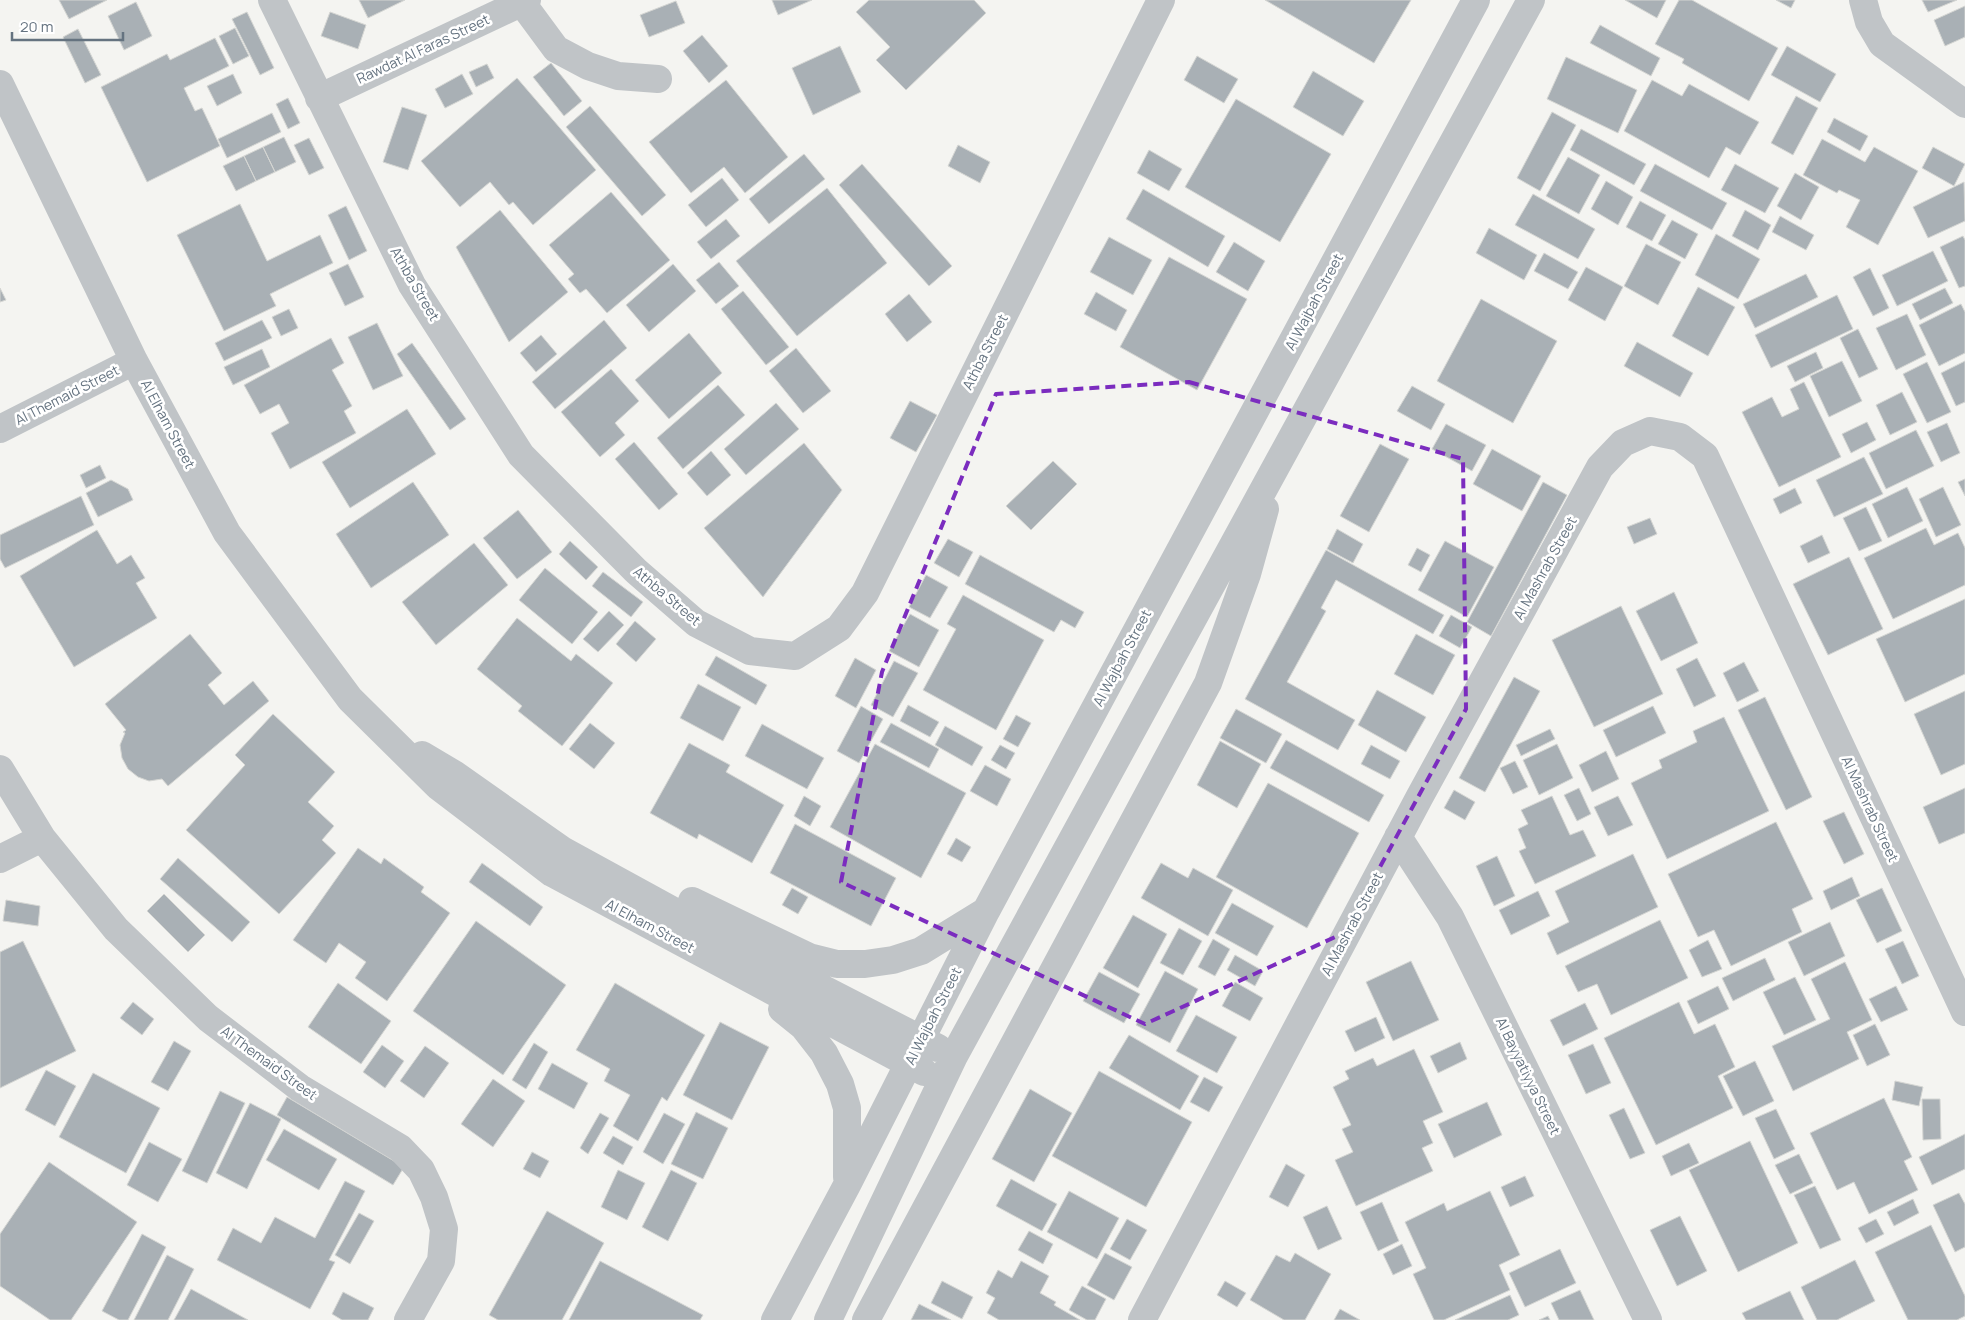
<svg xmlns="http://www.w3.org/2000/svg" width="1965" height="1320" font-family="Manrope,sans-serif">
	<rect width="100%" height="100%" fill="#f4f4f1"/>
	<path fill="#a9b0b5" stroke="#d5d6d3" d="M59,0H107L69,19Z
		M359,0H405L368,18Z
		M772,0H812L778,15Z
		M869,0H974L986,13L906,90L876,60L890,47L856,12Z
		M1265,0H1411L1374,63Z
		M1625,0H1666L1657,18Z
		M1679,0H1692L1778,48L1749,101L1682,63L1684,59L1655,44Z
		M1776,0H1795L1791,8Z
		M1922,0H1957L1928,12Z
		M676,1L685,23L649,37L640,15Z
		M136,2L152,36L124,50L108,16Z
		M1965,6V37L1945,46L1934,20Z
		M247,12L274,68L260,75L232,19Z
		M330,12L366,25L358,49L321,36Z
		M1600,25L1660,58L1651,76L1590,43Z
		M235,28L249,56L233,64L219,36Z
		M78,29L101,75L85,83L63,37Z
		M702,35L728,66L709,83L683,51Z
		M215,38L229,66L184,88L195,111L202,108L220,146L147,182L101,87L167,54L170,60Z
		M840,46L861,92L813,115L792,68Z
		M1787,46L1836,74L1820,102L1771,75Z
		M1197,56L1238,79L1224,103L1184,80Z
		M1566,57L1637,90L1618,133L1547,99Z
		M551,63L582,101L564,116L533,77Z
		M487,64L494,78L476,87L469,72Z
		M1313,71L1364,101L1343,136L1293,107Z
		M233,74L242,93L217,106L207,86Z
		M462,74L473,94L445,108L435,89Z
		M517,78L596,170L533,225L513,202L509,205L490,182L460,207L421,161Z
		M726,80L788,157L745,193L724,167L691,193L649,142Z
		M1652,80L1682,96L1689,84L1759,122L1740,155L1726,147L1709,178L1624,131Z
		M1796,96L1818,108L1793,155L1771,143Z
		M288,98L300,123L288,129L276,104Z
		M1236,99L1331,154L1280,242L1185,187Z
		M590,106L666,195L642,216L566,127Z
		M402,107L427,115L408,170L383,162Z
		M1552,112L1576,125L1540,191L1517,178Z
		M272,113L281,132L227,158L218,139Z
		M1834,118L1868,136L1860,151L1827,132Z
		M1581,129L1646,164L1634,185L1570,150Z
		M284,137L296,162L275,172L263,147Z
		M309,138L324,168L309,175L294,145Z
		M1822,139L1865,162L1874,147L1918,171L1878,245L1846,227L1860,200L1839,190L1837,193L1803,175Z
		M958,145L990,162L980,183L948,166Z
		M263,147L275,172L256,181L244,156Z
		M1933,147L1965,164L1954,186L1922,168Z
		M1149,150L1182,169L1169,191L1137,173Z
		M804,154L825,179L769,224L749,199Z
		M244,156L256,181L236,191L223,166Z
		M1568,157L1600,175L1579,214L1546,196Z
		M862,164L952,266L929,286L839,185Z
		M1655,164L1727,203L1712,230L1640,191Z
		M1735,164L1779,188L1765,213L1721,190Z
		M1795,173L1819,187L1801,220L1777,206Z
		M722,178L739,200L706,227L688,205Z
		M1606,181L1633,197L1618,225L1591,209Z
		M1964,182L1965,221L1928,238L1913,207Z
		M827,188L887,263L797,336L736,261Z
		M1143,189L1225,236L1208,267L1126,219Z
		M611,192L670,260L607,313L586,289L580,293L568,279L574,274L549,245Z
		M1533,194L1595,229L1578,259L1515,225Z
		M1640,201L1666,215L1652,241L1626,227Z
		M240,204L267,261L320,235L333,263L270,294L276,306L224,331L177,235Z
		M346,206L367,251L349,260L328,215Z
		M500,210L568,292L509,342L456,247Z
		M1745,210L1771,225L1758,250L1732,236Z
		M1780,216L1814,235L1806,250L1772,232Z
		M726,219L740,236L711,259L697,242Z
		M1672,220L1698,234L1685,259L1658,244Z
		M1489,228L1537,255L1524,280L1476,253Z
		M1716,234L1760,259L1738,299L1695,275Z
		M1963,236L1965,240V286L1959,288L1940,247Z
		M1109,237L1152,260L1133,295L1090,272Z
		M1234,242L1265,261L1248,291L1216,272Z
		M1646,244L1681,262L1658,305L1624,286Z
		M1933,251L1948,281L1897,306L1882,275Z
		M1544,253L1578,272L1568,289L1534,271Z
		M1169,257L1247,299L1197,390L1120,347Z
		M719,262L739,286L716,304L696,280Z
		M348,264L364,297L345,306L329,273Z
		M673,264L696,291L649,332L626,305Z
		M1586,267L1623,287L1605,321L1568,300Z
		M1870,268L1889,308L1873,316L1853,277Z
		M1806,274L1818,297L1755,328L1743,304Z
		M1698,287L1735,307L1708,356L1672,336Z
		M0,288L6,300L0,302Z
		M1945,288L1953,303L1920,320L1912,304Z
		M743,291L789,347L766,365L721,309Z
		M1096,292L1127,310L1116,331L1084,314Z
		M909,294L932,322L907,342L885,314Z
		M1837,295L1853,329L1771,368L1755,335Z
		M1481,299L1557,341L1513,423L1437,381Z
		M1961,304L1965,312V353L1939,366L1919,325Z
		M289,309L298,328L281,336L272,317Z
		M1907,314L1926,355L1896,370L1876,328Z
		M262,320L272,338L224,361L215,343Z
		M604,320L627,348L555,409L532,382Z
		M377,323L403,376L373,390L348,337Z
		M1858,329L1878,369L1859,378L1840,338Z
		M689,333L722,373L669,419L635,380Z
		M541,335L557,354L536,372L520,353Z
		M331,338L344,363L332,370L352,406L344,411L356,433L290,469L271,433L289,423L279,404L260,414L244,385Z
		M1637,342L1693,373L1680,397L1624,366Z
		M412,343L466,419L450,430L397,354Z
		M796,348L831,391L803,413L769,371Z
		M262,349L270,367L233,385L224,367Z
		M1816,352L1823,368L1795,382L1787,366Z
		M1842,361L1862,401L1829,417L1810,376Z
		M1965,361V402L1956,406L1941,373Z
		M1927,362L1951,412L1927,423L1903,374Z
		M611,369L639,401L615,423L625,435L600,457L561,412Z
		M1804,382L1841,457L1779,487L1742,412L1772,397L1782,417L1799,409L1790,389Z
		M718,385L745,415L683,469L657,438Z
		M1412,386L1445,404L1431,430L1397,411Z
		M1902,392L1917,422L1890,435L1876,405Z
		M910,401L937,415L916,452L890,438Z
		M776,403L799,429L746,475L724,449Z
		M407,409L436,454L350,508L322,462Z
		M1867,422L1876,440L1851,453L1842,434Z
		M1947,423L1960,453L1941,462L1927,432Z
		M1446,424L1486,445L1472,471L1432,449Z
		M1916,430L1934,466L1886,489L1869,453Z
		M634,442L678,494L659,510L615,459Z
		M804,443L842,490L763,597L704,528Z
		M1380,444L1409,459L1369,532L1340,516Z
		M1492,449L1541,476L1522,511L1473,484Z
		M711,451L731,475L707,496L687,473Z
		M1864,457L1883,494L1834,517L1816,480Z
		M1053,461L1077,484L1031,530L1006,506Z
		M100,465L106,478L86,488L80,475Z
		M1965,479V496L1958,482Z
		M111,480L128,489L133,500L98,517L86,493Z
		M413,482L449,535L371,588L336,534Z
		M1543,482L1567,495L1491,636L1467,622Z
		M1907,487L1923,521L1888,538L1872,504Z
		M1943,487L1961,525L1936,537L1919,499Z
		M1795,488L1802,503L1780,514L1773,499Z
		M81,496L94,525L5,568L0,559V535Z
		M1866,507L1882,541L1859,551L1843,518Z
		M518,510L552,552L517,579L483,538Z
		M1650,518L1657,534L1634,544L1627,527Z
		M1926,528L1934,545L1958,533L1965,548V585L1893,619L1864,558Z
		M1337,529L1363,544L1353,563L1327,549Z
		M97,530L117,564L131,555L145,578L136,583L157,618L74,667L20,576Z
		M1822,535L1830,553L1808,563L1800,546Z
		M948,539L973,552L959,577L934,563Z
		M570,541L598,567L586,580L559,554Z
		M1445,541L1494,567L1467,617L1418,590Z
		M474,543L508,585L436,645L402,602Z
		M1417,548L1430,555L1421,572L1408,565Z
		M1326,550L1444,615L1433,634L1336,580L1321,608L1326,611L1287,682L1355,720L1338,750L1245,699Z
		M980,555L1084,612L1075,628L1061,620L1054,632L965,584Z
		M1849,557L1883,629L1828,655L1793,584Z
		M545,568L598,612L572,644L519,600Z
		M603,572L643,602L631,617L592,586Z
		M926,575L948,587L930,618L909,607Z
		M1674,592L1698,643L1661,661L1636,611Z
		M963,595L1044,640L996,730L923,690L956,629L947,624Z
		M1965,599V674L1905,702L1876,639Z
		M1621,606L1663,694L1594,727L1552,640Z
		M609,611L624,625L598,652L583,639Z
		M910,614L939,630L919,667L889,651Z
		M1451,615L1472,627L1460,648L1439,636Z
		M517,618L571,661L576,654L613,683L562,746L518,711L522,706L477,669Z
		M635,621L656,639L636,662L616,644Z
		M190,634L222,673L208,685L224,705L253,681L269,701L168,786L162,779L149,781L138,777L128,769L122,758L120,745L125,733L123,732L126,730L105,704Z
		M1416,634L1455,655L1433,695L1394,674Z
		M716,656L767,685L756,705L705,675Z
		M855,658L876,670L856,708L835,696Z
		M1697,658L1716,696L1694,707L1676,669Z
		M894,661L918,673L893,717L871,705Z
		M1744,662L1759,691L1737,702L1723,673Z
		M1514,677L1540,691L1485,792L1459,778Z
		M698,684L741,707L723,741L680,718Z
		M1377,690L1426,717L1406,752L1358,725Z
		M1965,691V764L1941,775L1914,714Z
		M1765,697L1812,797L1786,810L1738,710Z
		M908,705L939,722L930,737L900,721Z
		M861,706L883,719L859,763L837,751Z
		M1653,706L1666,733L1616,757L1603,730Z
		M1236,709L1282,734L1266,763L1220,738Z
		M273,714L335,772L308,802L334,826L322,840L336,853L279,914L186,830L245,765L235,755Z
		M1016,715L1031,723L1018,747L1003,739Z
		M1724,717L1769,811L1667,859L1631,783L1662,768L1659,760L1697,742L1693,731Z
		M590,723L615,743L594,769L569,749Z
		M891,723L939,749L929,768L880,742Z
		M762,724L824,758L807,789L745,756Z
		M945,726L983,747L972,766L935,745Z
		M1550,729L1555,739L1521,756L1516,745Z
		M1286,740L1384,795L1369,822L1270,768Z
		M1220,741L1261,764L1237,808L1197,785Z
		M689,743L730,765L726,772L784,805L752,863L699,834L697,839L650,813Z
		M875,744L966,793L921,878L830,827Z
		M1557,744L1573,778L1539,795L1523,760Z
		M1000,745L1015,753L1006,769L991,760Z
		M1371,745L1400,761L1390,779L1361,764Z
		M1606,751L1619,779L1592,792L1579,765Z
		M1515,761L1528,787L1513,794L1500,768Z
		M985,765L1011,779L997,806L970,791Z
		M1268,783L1359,833L1307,928L1216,877Z
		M1579,788L1591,814L1577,821L1564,795Z
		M1965,788V833L1939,844L1923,807Z
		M1454,790L1475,802L1465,820L1444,808Z
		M804,796L821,806L810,826L794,816Z
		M1552,796L1570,835L1583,830L1596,856L1535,884L1519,851L1526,848L1518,829L1528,824L1521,810Z
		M1618,796L1633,825L1608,836L1594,807Z
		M1844,812L1864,854L1844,864L1823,821Z
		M1776,822L1813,899L1792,909L1802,932L1731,966L1714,930L1698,937L1668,874Z
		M795,824L896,878L871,926L770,873Z
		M956,838L971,847L962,862L947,854Z
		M358,848L381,864L384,858L424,887L421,892L450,913L387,1001L355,978L366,962L339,943L326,963L293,940Z
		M1633,854L1658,907L1557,955L1547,933L1569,922L1555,891Z
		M1497,856L1515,896L1494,906L1476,866Z
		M178,858L250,922L232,942L160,879Z
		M482,863L543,907L530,926L469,882Z
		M1161,863L1188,878L1193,868L1233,890L1208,936L1141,898Z
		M1852,877L1860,896L1831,910L1823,891Z
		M792,888L808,897L798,914L782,905Z
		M1882,888L1902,931L1877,943L1856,900Z
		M1538,891L1550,916L1511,935L1499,910Z
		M164,894L205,935L188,952L147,911Z
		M6,900L40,906L38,926L3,921Z
		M1232,903L1274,926L1257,956L1215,933Z
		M1133,915L1167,934L1138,988L1103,968Z
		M1660,920L1688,978L1611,1015L1597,984L1578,992L1565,966Z
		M476,921L566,985L503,1075L413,1011Z
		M1830,922L1845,956L1804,976L1788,942Z
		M1179,928L1202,941L1183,975L1160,963Z
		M1213,939L1230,949L1215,976L1198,967Z
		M1708,940L1722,969L1702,977L1689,950Z
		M23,941L76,1051L0,1088V952Z
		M1903,941L1919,976L1902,984L1885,949Z
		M1235,955L1263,971L1255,986L1227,970Z
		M1765,958L1775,980L1733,1001L1722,978Z
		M1411,961L1439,1020L1393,1041L1366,982Z
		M1845,962L1872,1020L1847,1032L1859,1059L1793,1091L1772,1046L1830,1019L1811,979Z
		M1165,971L1198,989L1170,1043L1136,1025Z
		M1099,972L1140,994L1124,1023L1083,1001Z
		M1795,977L1816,1020L1784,1035L1763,992Z
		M1235,982L1263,998L1250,1021L1222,1006Z
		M338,983L391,1021L361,1064L308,1027Z
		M615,983L705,1035L667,1101L662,1097L638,1141L613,1126L630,1095L604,1081L610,1069L576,1050Z
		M1718,986L1729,1009L1698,1024L1687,1001Z
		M1896,986L1908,1010L1881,1022L1869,999Z
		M133,1002L154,1019L142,1035L120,1018Z
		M1679,1002L1694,1034L1715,1024L1735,1067L1718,1076L1733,1108L1656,1145L1604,1038Z
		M1585,1003L1598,1029L1563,1046L1550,1020Z
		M1196,1015L1237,1037L1217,1073L1176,1051Z
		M1376,1017L1385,1038L1355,1052L1345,1031Z
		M720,1022L769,1047L732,1120L683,1095Z
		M1875,1024L1890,1055L1867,1066L1853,1035Z
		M1129,1035L1199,1076L1180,1110L1109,1068Z
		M174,1041L191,1051L168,1091L151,1082Z
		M1460,1042L1467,1059L1438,1073L1430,1056Z
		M534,1043L548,1052L526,1089L512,1080Z
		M1593,1044L1611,1083L1586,1094L1568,1055Z
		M382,1045L404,1061L385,1088L363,1072Z
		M425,1046L449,1063L424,1098L400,1081Z
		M1414,1049L1443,1112L1423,1121L1433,1143L1422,1148L1433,1171L1356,1206L1335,1160L1353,1152L1342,1129L1351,1125L1333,1087L1349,1079L1345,1071L1373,1058L1377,1066Z
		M1755,1061L1774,1101L1743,1116L1723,1076Z
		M552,1063L588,1083L574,1109L538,1089Z
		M46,1070L76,1086L55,1126L25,1110Z
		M1099,1071L1192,1122L1146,1207L1052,1156Z
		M93,1073L160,1108L126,1173L59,1137Z
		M1204,1077L1223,1087L1209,1112L1190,1102Z
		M493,1079L525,1101L493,1147L461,1124Z
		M1895,1081L1923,1087L1919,1106L1892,1100Z
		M1030,1089L1072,1113L1034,1182L992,1159Z
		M220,1091L245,1103L207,1183L182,1171Z
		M287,1097L404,1167L393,1185L277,1115Z
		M1884,1098L1912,1157L1904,1161L1918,1190L1869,1214L1854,1182L1837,1190L1810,1133Z
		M1922,1099H1940L1941,1139L1923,1140Z
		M1487,1102L1502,1135L1454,1158L1438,1124Z
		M250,1103L281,1119L247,1189L216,1173Z
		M1624,1108L1645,1153L1630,1159L1609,1115Z
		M1776,1109L1795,1149L1774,1159L1755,1118Z
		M696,1112L728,1128L703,1179L671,1164Z
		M600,1113L609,1118L588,1154L580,1148Z
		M664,1113L685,1124L663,1164L643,1152Z
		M284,1129L337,1159L319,1190L266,1160Z
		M1965,1134V1169L1932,1185L1919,1157Z
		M613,1136L633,1147L623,1165L603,1153Z
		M1750,1141L1798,1243L1738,1272L1689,1170Z
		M149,1142L182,1159L158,1202L127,1185Z
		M1689,1143L1699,1163L1671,1176L1662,1156Z
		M532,1152L549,1161L540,1178L523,1169Z
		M1799,1154L1813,1183L1790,1194L1775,1165Z
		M49,1162L137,1222L71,1320H50L0,1286V1234Z
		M1286,1164L1305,1175L1288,1207L1269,1197Z
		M618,1170L645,1183L627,1220L601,1207Z
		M671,1170L697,1183L668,1241L642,1227Z
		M1525,1176L1534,1196L1510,1207L1501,1187Z
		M1011,1179L1057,1204L1042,1231L996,1206Z
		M345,1181L365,1191L329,1260L335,1262L310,1309L217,1260L233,1228L261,1243L275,1217L315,1238Z
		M1815,1186L1841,1240L1820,1249L1794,1195Z
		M1069,1191L1119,1218L1097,1259L1047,1232Z
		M1490,1191L1520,1255L1499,1265L1510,1290L1444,1320H1434L1413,1274L1426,1268L1405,1222L1444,1203L1447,1211Z
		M1959,1193L1965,1204V1247L1955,1252L1933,1205Z
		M1913,1199L1919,1213L1894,1226L1887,1212Z
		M1382,1202L1399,1241L1378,1251L1360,1212Z
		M1327,1206L1342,1239L1318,1250L1303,1217Z
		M547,1211L604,1243L562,1320H498L489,1315Z
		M359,1213L374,1221L350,1264L335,1255Z
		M1680,1216L1707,1271L1677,1286L1650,1230Z
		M1127,1219L1147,1230L1130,1260L1110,1249Z
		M1876,1219L1884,1234L1866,1243L1858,1228Z
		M1931,1225L1965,1296V1316L1957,1320H1908L1875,1252Z
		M1029,1231L1053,1244L1043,1264L1018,1250Z
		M142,1234L166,1247L128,1320H119L102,1311Z
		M1402,1244L1412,1266L1393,1275L1383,1254Z
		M1560,1249L1576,1283L1525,1307L1509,1273Z
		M1105,1253L1132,1267L1114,1300L1087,1285Z
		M1295,1253L1331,1274L1305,1320H1284L1250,1300L1276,1255L1290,1262Z
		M167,1255L194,1269L168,1320H134Z
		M1855,1260L1875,1301L1837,1320H1817L1801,1287Z
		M600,1261L703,1315L700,1320H569Z
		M1021,1261L1049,1276L1040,1293L1056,1302L1054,1305L1080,1320H999L987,1313L995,1298L986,1293L998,1270L1012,1278Z
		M942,1281L973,1297L962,1319L931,1303Z
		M1225,1281L1246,1293L1237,1307L1217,1295Z
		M1082,1286L1106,1299L1095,1320H1087L1069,1310Z
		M191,1289L248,1320H174Z
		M1580,1290L1594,1320H1559L1551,1303Z
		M1790,1291L1804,1320H1746L1742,1313Z
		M343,1292L374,1308L368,1320H342L332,1314Z
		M1510,1295L1519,1315L1508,1320H1455Z
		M919,1304L951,1320H911Z
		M1340,1309L1360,1320H1334Z
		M1548,1316L1550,1320H1539Z"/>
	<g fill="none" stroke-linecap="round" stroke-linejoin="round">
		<path stroke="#c0c4c7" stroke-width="28" d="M272,0L412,285L521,455L636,571L696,623L750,651L795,656L839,628L865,593L1161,0
			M1863,0L1869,22L1882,44L1965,104
			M522,3L556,49L588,66L618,76L658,79
			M0,84L134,361L227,533L350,699L438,786L552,873L924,1072
			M319,98L527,0
			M0,429L134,361
			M422,755L454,774L562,850L699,925L938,1048
			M0,769L42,838L116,929L208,1018L300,1088L400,1148L421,1170L434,1197L444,1229L441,1261L408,1320
			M1398,837L1450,917L1648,1320
			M0,859L42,838
			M692,901L809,957L837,964H865L893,960L921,951L986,911
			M782,1009L803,1026L824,1053L840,1084L847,1108V1177
			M775,1320L847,1185L986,911L1476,0
			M828,1320L954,1056L1531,0
			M866,1320L1208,683L1247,574L1265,509
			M1142,1320L1419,798L1600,467L1623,443L1650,431L1680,437L1705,456L1965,1012"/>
	</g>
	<path fill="none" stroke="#7b2cbf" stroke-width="4" stroke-dasharray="10 6" stroke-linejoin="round" d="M1189,382L1463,459L1466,709L1344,933L1145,1024L841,882L882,672L996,394Z"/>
	<g text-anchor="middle" stroke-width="5" stroke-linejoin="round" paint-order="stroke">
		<g font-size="14" fill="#657380" stroke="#fff">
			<text transform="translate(423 49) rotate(-25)" y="5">Rawdat Al Faras Street</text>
			<text transform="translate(415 284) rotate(60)" y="5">Athba Street</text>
			<text transform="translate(1314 302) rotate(-62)" y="5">Al Wajbah Street</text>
			<text transform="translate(985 352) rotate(-63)" y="5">Athba Street</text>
			<text transform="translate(67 395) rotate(-27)" y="5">Al Themaid Street</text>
			<text transform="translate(168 424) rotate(62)" y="5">Al Elham Street</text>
			<text transform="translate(1545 568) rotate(-61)" y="5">Al Mashrab Street</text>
			<text transform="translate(667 596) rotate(40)" y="5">Athba Street</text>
			<text transform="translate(1122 658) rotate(-62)" y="5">Al Wajbah Street</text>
			<text transform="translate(1870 809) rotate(65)" y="5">Al Mashrab Street</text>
			<text transform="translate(1352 924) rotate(-62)" y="5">Al Mashrab Street</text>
			<text transform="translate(650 926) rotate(28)" y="5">Al Elham Street</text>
			<text transform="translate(933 1016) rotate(-63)" y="5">Al Wajbah Street</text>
			<text transform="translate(269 1063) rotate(36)" y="5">Al Themaid Street</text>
			<text transform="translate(1528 1076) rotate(64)" y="5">Al Bayyatiyya Street</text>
		</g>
	</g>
	<path d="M12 32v8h111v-8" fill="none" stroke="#657380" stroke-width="2.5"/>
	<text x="20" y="32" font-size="15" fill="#657380" stroke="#ffffff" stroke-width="4" paint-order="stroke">20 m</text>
</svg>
